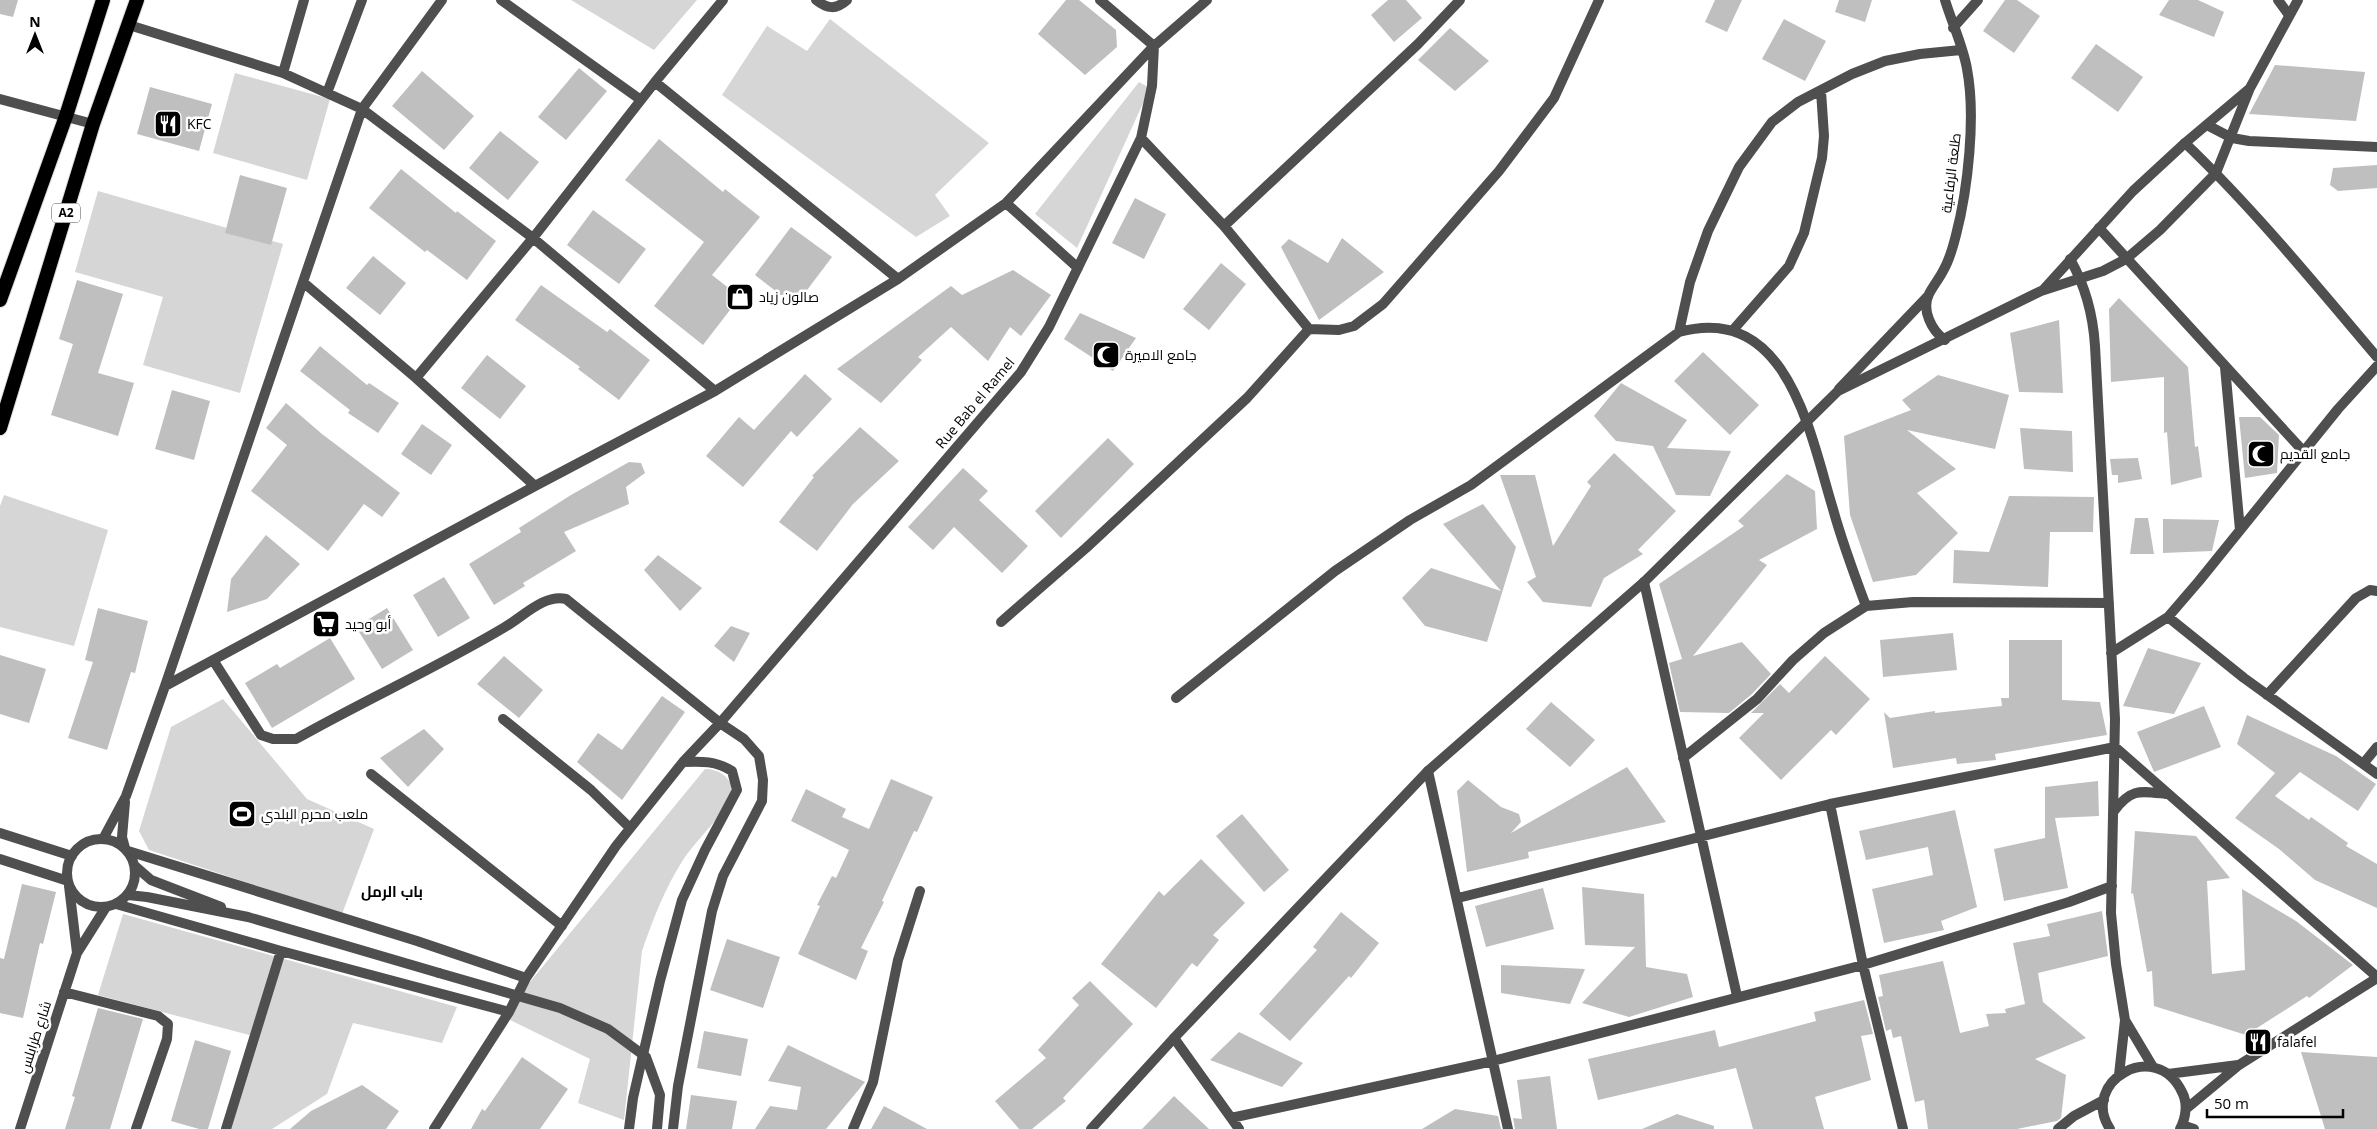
<svg xmlns="http://www.w3.org/2000/svg" width="2377" height="1129" font-family="'Open Sans',Cairo,sans-serif">
	<rect width="100%" height="100%" fill="#fff"/>
	<path fill="#d6d6d6" d="M571,0H697L654,50Z
		M830,19L989,143L935,195L950,216L916,237L722,95L767,26L807,51Z
		M235,73L330,99L307,180L213,153Z
		M1139,82L1150,88L1077,248L1035,214Z
		M98,191L283,244L240,393L143,365L163,297L75,272Z
		M4,495L108,530L74,646L0,627V506Z
		M223,699L307,799L374,829L342,914L149,850L139,831L171,727Z
		M705,769C719,769 734,778 731,794C729,809 693,844 683,860C665,888 653,919 642,951L624,1120L578,1103L590,1059L502,1016Z
		M123,914L457,1007L442,1043L353,1023L327,1094L272,1129H226L253,1036L98,995Z"/>
	<path fill="#bfbfbf" d="M0,0H18L13,17L0,14Z
		M1066,0H1079L1116,30L1117,47L1085,75L1038,34Z
		M1388,0H1406L1422,18L1394,42L1371,15Z
		M1715,0H1742L1727,32L1705,22Z
		M1839,0H1872L1865,22L1835,12Z
		M2005,0H2017L2040,16L2014,53L1983,31Z
		M2169,0H2198L2224,12L2214,37L2159,15Z
		M1784,19L1826,41L1805,81L1762,59Z
		M1450,28L1489,61L1455,91L1418,60Z
		M2096,44L2143,77L2118,112L2071,78Z
		M2275,65L2365,72L2356,121L2249,114Z
		M579,68L607,91L566,140L538,117Z
		M422,71L474,116L444,150L392,106Z
		M150,87L212,104L199,151L137,134Z
		M500,131L539,162L508,200L469,168Z
		M659,139L723,192L725,189L760,217L712,275L740,297L703,345L654,306L704,242L625,180Z
		M2377,165V188L2338,191L2330,185L2333,168Z
		M401,169L456,213L457,211L496,241L467,280L427,250L425,252L369,208Z
		M240,175L287,188L271,245L225,233Z
		M1135,198L1166,214L1144,259L1112,243Z
		M593,210L646,249L619,284L567,245Z
		M791,227L832,257L795,306L755,275Z
		M1342,238L1384,272L1319,320L1281,247L1289,239L1328,263Z
		M373,256L406,283L380,315L346,288Z
		M1221,263L1246,284L1209,330L1183,309Z
		M1013,270L1051,295L1021,336L1010,327L988,361L951,327L918,357L922,360L881,403L837,369L951,286L962,295Z
		M77,280L123,294L98,373L134,383L118,436L51,415L73,344L59,339Z
		M541,285L607,332L610,329L650,360L619,400L578,369L580,367L515,320Z
		M2119,298L2188,367L2195,447L2198,446L2202,477L2171,485L2167,432L2164,433V377L2111,382L2109,309Z
		M1080,313L1136,338L1113,371L1064,339Z
		M2059,320L2063,393L2019,392L2010,333Z
		M320,346L367,385L369,383L399,403L378,433L348,413L350,410L300,371Z
		M1703,352L1759,405L1730,435L1674,381Z
		M487,355L526,386L500,419L461,388Z
		M805,374L832,399L797,437L791,431L743,487L706,456L739,417L754,430Z
		M1938,375L2009,395L1995,449L1907,430L1956,469L1917,493L1958,533L1916,575L1873,582L1850,515L1844,436L1911,410L1902,400Z
		M1621,383L1687,420L1667,448L1731,451L1710,496L1676,495L1653,446L1616,441L1594,416Z
		M172,390L210,401L194,460L155,449Z
		M286,403L322,434L400,493L382,517L364,504L328,551L251,491L287,445L266,428Z
		M2239,417H2260L2279,435L2277,473L2245,478Z
		M422,424L452,445L431,475L401,454Z
		M860,427L899,461L853,504L817,551L779,522L814,477L812,476Z
		M2020,428L2072,431L2073,472L2024,469Z
		M1108,438L1134,464L1061,538L1035,511Z
		M1614,453L1676,511L1638,550L1643,554L1604,578L1591,607L1543,602L1527,582L1536,577L1500,475H1535L1553,546L1591,486L1587,482Z
		M2138,458L2142,479L2118,483V475H2112L2110,459Z
		M629,462L641,463L645,473L626,487L629,504L564,532L576,551L523,583L525,586L494,605L469,564L521,532L519,528L571,495Z
		M963,468L988,491L979,500L1028,546L1002,573L954,527L933,550L908,527Z
		M1787,474L1815,491L1817,529L1759,560L1767,565L1693,656L1742,642L1771,674L1752,694L1729,713L1680,712L1669,663L1682,659L1659,584L1744,526L1738,521Z
		M2009,496L2094,497L2093,532H2050L2048,587L1953,583L1954,550L1989,552Z
		M1483,504L1516,547L1487,642L1425,626L1402,598L1431,568L1501,591L1443,524Z
		M2135,518H2148L2154,554H2130Z
		M2163,519L2219,520L2212,551L2163,553Z
		M266,535L300,564L267,599L227,612L231,579Z
		M658,555L702,588L680,611L644,570Z
		M444,577L470,618L438,637L413,595Z
		M98,608L148,621L135,673L131,672L107,750L68,738L93,662L85,660Z
		M387,608L413,650L382,669L356,627Z
		M731,626L750,633L734,662L714,646Z
		M1953,633L1957,670L1883,677L1880,640Z
		M330,638L355,679L272,728L245,683L277,664L280,668Z
		M2009,640H2062V700L2100,702L2107,735L1995,754L1996,760L1957,764L1956,758L1893,768L1884,712L1890,718L1935,711V713L2002,706L2001,698H2009Z
		M2148,648L2201,663L2174,714L2123,706Z
		M0,655L46,669L29,723L0,714Z
		M504,656L543,690L519,718L477,684Z
		M1825,656L1870,699L1836,735L1831,730L1781,780L1739,738L1764,713H1751L1780,684L1789,693Z
		M662,696L685,712L622,800L577,762L598,733L622,750Z
		M1551,702L1595,740L1570,767L1526,729Z
		M2204,706L2221,747L2154,772L2137,732Z
		M2247,715L2336,756L2376,784L2358,811L2300,772L2275,796L2309,820L2311,817L2348,843L2346,846L2377,864V908L2315,880L2279,849L2235,818L2275,773L2237,744Z
		M424,729L444,749L408,787L380,758Z
		M1627,767L1666,822L1528,852L1529,858L1467,872L1457,791L1468,780L1501,807L1519,814L1521,822L1511,833Z
		M891,779L933,797L917,832L914,831L882,901L884,902L861,948L868,951L856,980L798,954L820,906L817,905L832,876L836,878L849,850L791,821L806,789L846,809L842,817L869,829Z
		M2098,781L2099,816L2055,818L2068,888L2004,901L1994,849L2045,838V787Z
		M1955,810L1977,907L1941,921L1944,930L1884,943L1872,889L1933,875L1928,847L1866,860L1859,831Z
		M1242,814L1289,870L1264,892L1216,836Z
		M2135,831L2196,836L2230,878L2207,881L2212,974L2245,970L2242,889L2296,921L2353,965L2309,998L2307,996L2246,1035L2154,1006L2152,971L2147,972L2133,893L2131,894Z
		M1201,859L1245,903L1213,935L1219,940L1197,967L1192,963L1156,1008L1101,964L1159,891L1164,896Z
		M22,884L56,892L43,944L40,943L23,1018L0,1013V958L4,959Z
		M1582,887L1644,894L1646,967L1687,974L1693,997L1629,1017L1582,1003L1635,947L1585,945Z
		M1543,888L1554,929L1486,947L1475,906Z
		M2102,911L2108,956L2038,973L2043,1002L2086,1038L2035,1059L2066,1075L2061,1118L2057,1121L2017,1129H1928L1924,1100L1915,1102L1901,1036L1893,1038L1891,1029L1886,1031L1878,997L1883,996L1879,975L1943,961L1960,1033L1989,1026L1986,1014L2006,1013L2005,1009L2025,1004L2013,943L2050,936L2047,924Z
		M1341,912L1379,943L1351,978L1349,976L1290,1041L1259,1014L1317,950L1313,947Z
		M727,939L780,957L763,1008L710,990Z
		M1501,965L1585,969L1570,1004L1501,993Z
		M1090,981L1133,1024L1063,1098L1066,1101L1032,1129H1019L995,1101L1046,1058L1038,1050L1079,1005L1072,998Z
		M1864,1000L1873,1034L1861,1036L1871,1080L1815,1097L1824,1129H1753L1736,1068L1598,1100L1588,1059L1715,1030L1719,1047L1816,1021L1814,1012Z
		M98,1008L143,1019L110,1129H65L75,1097L72,1096Z
		M704,1031L748,1039L741,1076L697,1068Z
		M1239,1032L1272,1048L1303,1063L1282,1087L1210,1060Z
		M195,1040L231,1051L208,1129H199L171,1121Z
		M788,1045L865,1082L826,1129H755L770,1106L797,1110L801,1087L768,1081Z
		M2301,1052L2377,1057V1129H2325Z
		M522,1057L568,1089L540,1129H471L482,1109L485,1111Z
		M1550,1076L1557,1129H1515L1513,1118L1522,1119L1517,1080Z
		M362,1085L399,1111L386,1129H290L311,1111Z
		M691,1095L737,1101L732,1129H686Z
		M1174,1096L1209,1129H1142Z
		M884,1106L927,1129H871Z
		M1455,1109L1498,1116L1501,1129H1422Z
		M1677,1114L1714,1126V1129H1642Z"/>
	<g fill="none" stroke-linecap="round" stroke-linejoin="round">
		<g stroke="#dbdbdb" stroke-width="16">
			<path id="trunk" d="M0,300L66,116L103,0
				M0,428L93,124L137,0"/>
		</g>
		<path stroke="#4f4f4f" stroke-width="10" d="M501,0L641,100
			M816,0C827,9 836,10 847,0
			M1945,0C1952,23 1963,46 1967,69C1976,116 1968,189 1956,235C1953,247 1949,261 1943,271C1939,279 1933,286 1929,294C1921,310 1932,331 1945,340
			M2278,0L2289,15
			M129,25L283,73L362,109L533,238L715,391
			M1953,28L1978,0
			M283,73L304,0
			M655,82L898,279
			M327,93L362,0
			M0,99L93,124
			M2207,125L2232,138L2249,141L2377,147
			M1141,138L1224,226L1418,44L1460,0
			M2185,143C2254,209 2315,284 2377,357
			M1006,203L1078,268
			M1224,226L1309,329L1339,330L1354,326L1383,304L1411,272L1499,171L1554,98L1599,0
			M2099,228L2304,452
			M2070,259C2086,287 2093,314 2095,346L2115,719L2111,913L2116,964L2125,1020
			M304,283L416,378L535,486
			M1733,330L1789,266L1804,233L1822,158L1824,136L1821,91
			M1679,332L1690,282L1708,231L1739,167L1772,122L1798,102L1852,74L1885,61L1920,54L1961,50
			M2225,367L2240,530
			M416,378L533,238L655,82L723,0
			M1839,389L1928,296
			M1644,582L1737,996
			M2168,617L2244,678L2377,774
			M1001,622L1086,548L1247,398L1309,329
			M2111,653L2168,617L2199,581L2338,409L2377,366
			M213,660L261,735L273,739H296C365,700 438,667 505,627C524,616 544,594 566,599L720,723L744,739L759,756L763,780L762,801L723,876L712,911L678,1086L673,1129
			M165,686L535,486L715,391L898,279L1006,203L1154,46L1100,0
			M2267,695L2356,598L2370,590L2377,591
			M1176,698L1335,571L1410,520L1471,485L1679,332C1788,302 1810,434 1833,509C1842,542 1854,574 1866,606
			M503,719L591,790L630,828
			M2115,747L2377,977
			M1683,758L1757,699L1793,660L1824,633L1866,606L1913,602L2109,603
			M2363,764L2377,747
			M1428,771L1508,1129
			M371,774L562,926
			M1830,804L1863,965L1903,1129
			M2114,811C2131,788 2140,791 2166,794
			M103,839L126,796L165,686L362,109L442,0
			M125,848L122,837L125,802
			M128,851L417,941L526,978
			M69,886L77,953
			M1458,898L1830,804L2115,747
			M116,904L281,951L509,1012
			M64,992L158,1016L168,1024L167,1039L136,1129
			M1174,1038L1239,1129
			M2168,1074L2238,1065
			M2119,1075L2125,1020L2153,1067
			M2186,1109L2239,1065L2377,978
			M1231,1118L1493,1061L1863,965L2069,902L2112,886
			M2182,1125L2194,1129
			M20,1129L77,953L106,907
			M226,1129L281,951
			M434,1129L509,1012L526,978L616,846L683,762L720,723L1021,372L1049,327L1141,138L1152,86L1154,46L1207,0
			M629,1129L633,1098L660,981L682,900L705,850L737,790L732,771C716,761 702,761 683,762
			M853,1129L873,1082L898,960L920,891
			M2058,1129L2074,1116L2104,1100
			M2110,1129C2079,1082 2156,1037 2182,1092C2188,1103 2186,1118 2180,1129"/>
		<path stroke="#4f4f4f" stroke-width="10" d="M2043,290L2133,191L2185,143L2249,89
			M0,833L72,856
			M67 873a34 34 0 1 1 68 0a34 34 0 1 1-68 0Z
			M0,859L68,881
			M135,866L151,880L221,907
			M128,895L147,897L248,917L439,973
			M1091,1129L1174,1038L1428,771L1644,582L1838,391L2041,291L2103,271L2126,259L2160,230L2216,173L2250,88L2298,0"/>
		<use href="#trunk" stroke="#000" stroke-width="14"/>
		<path stroke="#4f4f4f" stroke-width="10" d="M439,973L560,1008L608,1029L646,1057L660,1095L657,1129"/>
	</g>
	<defs>
		<g id="restaurant-square" transform="scale(1.4375)"><rect x="-9" y="-9" width="18" height="18" rx="4" fill="#000" stroke="#fff"/><path d="M-5-6h1v4h1v-4h1v4h1v-4h1v5L-1.5 .5V6h-2V.5L-5-1ZM5-6V6H3V1.5H1.5Q1.5-4 5-6Z" fill="#fff"/></g>
		<g id="shop-square" transform="scale(1.4375)"><rect x="-9" y="-9" width="18" height="18" rx="4" fill="#000" stroke="#fff"/><path d="M-5-2.5h2.3a2.7 3.5 0 0 1 5.4 0H5L5.5 6h-11ZM-1.5-2.5h3a1.5 2.3 0 0 0-3 0Z" fill="#fff"/></g>
		<g id="mosque-square" transform="scale(1.4375)"><rect x="-9" y="-9" width="18" height="18" rx="4" fill="#000" stroke="#fff"/><path d="M3.5-4.9A6 6 0 1 0 3.5 4.9A5 5 0 1 1 3.5-4.9Z" fill="#fff"/></g>
		<g id="supermarket-square" transform="scale(1.4375)"><rect x="-9" y="-9" width="18" height="18" rx="4" fill="#000" stroke="#fff"/><path d="M-6-5.5h2.5l.6 2H6L4.5 2H-2.5L-4.4-4H-6ZM-1.5 3.2a1.3 1.3 0 1 0 .1 0ZM3 3.2a1.3 1.3 0 1 0 .1 0Z" fill="#fff"/></g>
		<g id="stadium-square" transform="scale(1.4375)"><rect x="-9" y="-9" width="18" height="18" rx="4" fill="#000" stroke="#fff"/><path d="M0-5a6.5 5 0 1 0 0 10a6.5 5 0 1 0 0-10ZM-3.5-1.8h7v3.6h-7Z" fill="#fff"/></g>
	</defs>
	<g fill-rule="evenodd">
		<use href="#restaurant-square" x="168" y="124"/>
		<use href="#shop-square" x="740" y="297"/>
		<use href="#mosque-square" x="1106" y="355"/>
		<use href="#mosque-square" x="2261" y="454"/>
		<use href="#supermarket-square" x="326" y="624"/>
		<use href="#stadium-square" x="242" y="814"/>
		<use href="#restaurant-square" x="2258" y="1042"/>
	</g>
	<g text-anchor="middle" stroke-width="5" stroke-linejoin="round" paint-order="stroke">
		<rect fill="#fff" stroke="#4c4c4c" stroke-width="1" x="52" y="203.5" width="28" height="19" rx="4"/>
		<g font-size="12" font-weight="bold" fill="#000">
			<text x="66" y="217">A2</text>
		</g>
		<g font-size="14" fill="#000" stroke="#fff" text-anchor="start">
			<text x="187" y="129">KFC</text>
			<text x="759" y="302">صالون زياد</text>
			<text x="1125" y="360">جامع الاميرة</text>
			<text x="2280" y="459">جامع القديم</text>
			<text x="345" y="629">أبو وحيد</text>
			<text x="261" y="819">ملعب محرم البلدي</text>
			<text x="2277" y="1047">falafel</text>
		</g>
		<g font-size="14" fill="#000" stroke="#fff">
			<text transform="translate(1951 173) rotate(-83)" y="5">طلعة الرفاعية</text>
			<text transform="translate(975 403) rotate(-50)" y="5">Rue Bab el Ramel</text>
			<text transform="translate(35 1037) rotate(-72)" y="5">شارع طرابلس</text>
		</g>
		<g font-size="15" font-weight="bold" fill="#000" stroke="#fff">
			<text x="392" y="897">باب الرمل</text>
		</g>
	</g>
	<g transform="translate(35 35)" stroke="#ffffff" stroke-width="4" paint-order="stroke">
	<path d="M0-4L9 19L0 12L-9 19Z" fill="#000000"/>
	<text y="-8" font-size="14" font-weight="bold" text-anchor="middle" fill="#000000">N</text>
	</g>
	<path d="M2207 1109v8h136v-8" fill="none" stroke="#000000" stroke-width="2.5"/>
	<text x="2214" y="1109" font-size="15" fill="#000000" stroke="#ffffff" stroke-width="4" paint-order="stroke">50 m</text>
</svg>
